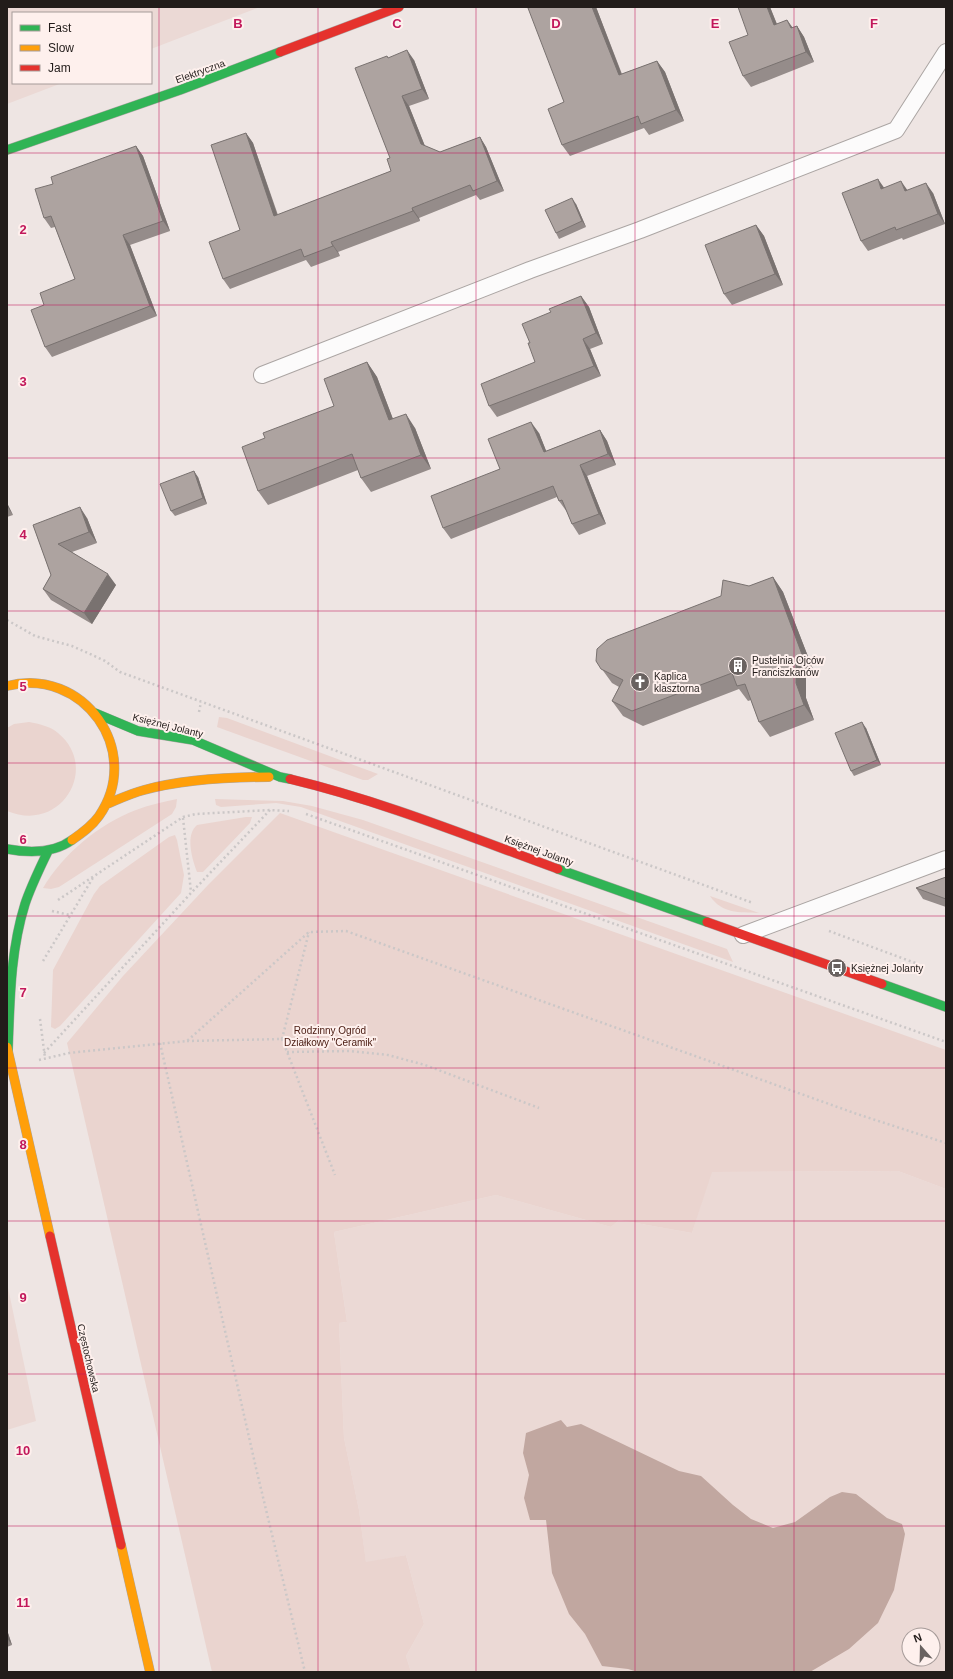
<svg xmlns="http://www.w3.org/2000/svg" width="953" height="1679" font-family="Arial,sans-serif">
	<rect width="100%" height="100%" fill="#eee5e3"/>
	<path fill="#ebd9d5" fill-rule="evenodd" d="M7,7H260L151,49V13H13V83H62L7,104Z
		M898,1171L946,1189V1672H411L406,1656L424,1624L406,1555L366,1563L359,1510L344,1438L339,1323L347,1322L334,1232L496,1195L611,1227L619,1220L692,1233L711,1172ZM909,1635H933V1659H909Z
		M7,1283L36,1421L7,1430Z"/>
	<path fill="#ead4cf" d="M219,717L227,718L378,774L368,780H363L217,727Z
		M29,722C39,724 50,726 58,733C100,767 62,834 7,811V728L14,724Z
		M177,799L176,807L172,814L59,887L51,889L43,888C63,854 99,824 136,810C149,805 163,802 177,799Z
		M215,799L283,801L312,806L363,820L727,949L733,962L301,807L276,803L221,807L216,805Z
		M280,813L946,1050V1189L898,1171L712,1172L692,1233L619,1220L611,1227L496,1195L334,1232L347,1322L339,1323L344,1438L359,1510L366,1562L406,1555L424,1624L406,1656L411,1672H212L67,1043L123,976L208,885Z
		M246,817H252L250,823L203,872H197C192,859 185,835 197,825Z
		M175,835L177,840L184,875L181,893L60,1026L55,1029L51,1027L53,970L94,894L100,886L169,837Z
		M710,896L759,913C739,912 722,914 710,896Z"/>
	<path fill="#c1a7a0" d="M561,1420L567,1427L581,1424L679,1471L701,1476L733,1505L751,1519L773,1528L795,1522L830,1497L842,1492L856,1494L887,1518L902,1524L905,1534L894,1590L878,1623L849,1649L810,1672H638L628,1669L602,1666L585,1634L569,1614L552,1573L546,1520H530L524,1498L529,1475L523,1453L526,1433Z"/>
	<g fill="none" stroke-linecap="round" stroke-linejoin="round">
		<g stroke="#aba5a3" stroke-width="18">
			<path id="lane" d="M262,375L530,270L640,230L896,130L946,52
				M743,935L946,859"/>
		</g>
		<g stroke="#aba5a3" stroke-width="10">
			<path id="fast" d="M7,150L180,90L280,52
				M95,713L138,731L193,740L280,777L290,779
				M7,849C29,853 53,854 72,840
				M558,869L707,922
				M882,984L946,1007
				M8,1050C10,1001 10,952 25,904C31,886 40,868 48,851"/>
		</g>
		<g stroke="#aba5a3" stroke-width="10">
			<path id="slow" d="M7,686C83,666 144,751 99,816C92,826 82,833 72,840
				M107,804C119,799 132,793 144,790C185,779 228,777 269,777
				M7,1047L50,1236
				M121,1545L150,1672"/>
		</g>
		<g stroke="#aba5a3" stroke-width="10">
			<path id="jam" d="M280,52L399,7
				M290,779C382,801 470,837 558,869
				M707,922L882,984
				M50,1236L121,1545"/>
		</g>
		<path stroke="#cbc7c7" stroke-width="2.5" stroke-dasharray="2 3" stroke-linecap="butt" d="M7,620L35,636L72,646L88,653L105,661L120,672L753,903
			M199,712L201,702
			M306,814L946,1042
			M183,818L191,892
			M58,900L183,817L196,814L270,810L289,811
			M52,911L70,915
			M829,931L918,964
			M43,961L94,876
			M40,1019L45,1058
			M282,1039L335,1175
			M187,1041L282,1039L309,932
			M160,1043L256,1468L305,1672
			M287,1052L350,1051L388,1055L425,1065L539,1108
			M44,1053L191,893L270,810
			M39,1060L69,1053L187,1041L309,932L346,931L857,1114L946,1143"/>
		<use href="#lane" stroke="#fcfbfb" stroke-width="16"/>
		<use href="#fast" stroke="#30b455" stroke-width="9"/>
		<use href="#slow" stroke="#ff9f0a" stroke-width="9"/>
		<use href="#jam" stroke="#e5322d" stroke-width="9"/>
	</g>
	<path fill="#958c8a" d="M532,7H596L622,74L657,61L665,72L684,121L649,135L644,128L570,156L562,145L564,102Z
		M770,7L777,24L787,20L793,28L797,26L804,37L814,62L751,87L743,76L748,35Z
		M387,56L388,58L414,60L429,99L409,106L425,146L440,152L480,137L486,147L504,191L480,200L476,195L419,218L420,221L338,252L340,256L311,267L306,260L230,289L223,279L240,230L246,133L253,143L278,215L391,171L390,158Z
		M136,146L143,156L170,231L130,245L157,316L52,357L45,347L44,305L75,279L55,227L51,228L44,218L53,184Z
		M883,188L933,193L945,224L903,240L902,238L868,251L861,241Z
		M576,204L586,227L559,239L556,233Z
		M756,225L764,236L783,285L732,305L724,294Z
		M581,296L589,307L603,344L590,349L601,376L497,417L489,406L535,362L530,343L551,312Z
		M367,362L377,377L393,419L415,428L431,469L371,492L361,478L358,470L268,505L258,491L265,438L334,406Z
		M600,430L607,441L616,465L587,476L606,524L579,535L572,524L567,512L559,501L557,497L451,539L443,528L500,469L539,433L546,451Z
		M198,477L207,504L175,516L171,511Z
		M7,503L13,515L7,517Z
		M87,518L97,543L72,552L116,585L92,624L51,600L43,589L51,575L33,525Z
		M773,577L783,592L814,672L806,675V698L814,720L770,737L759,722L751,700L748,701L739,689L643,726L623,716L612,701L619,687L612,683L596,661L749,586Z
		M866,728L881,765L854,776L851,771Z
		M946,877V907L923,899L916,888Z
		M7,1630L12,1645L7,1647Z"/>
	<path fill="#797270" d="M592,7H596L626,86L619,75Z
		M767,7H770L781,35L774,25Z
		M787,20L794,30L791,28Z
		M797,26L804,37L814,62L806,52Z
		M407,50L414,60L429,99L422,89Z
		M657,61L665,72L684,121L676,110Z
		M402,96L409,106L428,154L421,144Z
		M246,133L253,143L281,226L274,216Z
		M480,137L486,147L504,191L497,181Z
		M136,146L143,156L170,231L163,221Z
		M878,179L885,189H881Z
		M901,181L908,191H905Z
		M926,183L933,193L945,224L938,214Z
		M572,198L576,204L586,227L582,221Z
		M412,208L419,218L420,221L413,211Z
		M756,225L764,236L783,285L775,274Z
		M123,235L130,245L157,316L150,306Z
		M331,242L338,252L340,256L333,246Z
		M581,296L589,307L603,344L596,333Z
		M583,339L590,349L601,376L594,366Z
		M367,362L377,377L399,435L389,420Z
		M406,414L415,428L431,469L421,455Z
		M531,422L539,433L551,463L544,452Z
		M600,430L607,441L616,465L608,454Z
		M580,465L587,476L606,524L599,514Z
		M194,471L198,477L207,504L203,498Z
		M7,503L13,515L7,506Z
		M80,507L87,518L97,543L89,532Z
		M108,574L116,585L92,624L84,613Z
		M773,577L783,592L814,672L803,657Z
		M796,660L806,675V698L814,720L804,705L796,683Z
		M862,722L866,728L881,765L877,760Z
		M7,1630L12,1645L7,1638Z"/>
	<path fill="#ada3a0" stroke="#797270" d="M532,7H592L619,75L657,61L676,110L641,124L638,116L562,145L548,109L564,102L528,8Z
		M738,7H767L774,25L787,20L791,28L797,26L806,52L743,76L729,42L748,35Z
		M407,50L422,89L402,96L421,144L440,152L480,137L497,181L473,191L470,185L412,208L413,211L331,242L333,246L304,257L301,249L223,279L209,242L240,230L211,145L246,133L274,216L391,171L387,159L390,158L355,68L387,56L388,58Z
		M136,146L163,221L123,235L150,306L45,347L31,310L44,305L40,293L75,279L51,216L44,218L35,189L53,184L51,177Z
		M878,179L881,189L901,181L905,191L926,183L938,214L896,230L895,227L861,241L842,193Z
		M572,198L582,221L556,233L545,210Z
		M756,225L775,274L724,294L705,245Z
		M581,296L596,333L583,339L594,366L489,406L481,384L535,362L528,343H530L522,324L551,312L549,309Z
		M367,362L389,420L406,414L421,455L361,478L352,454L258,491L242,447L265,438L263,433L334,406L324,379Z
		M531,422L544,452L600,430L608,454L580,465L599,514L572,524L562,500L559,501L553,486L443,528L431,496L500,469L488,439Z
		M194,471L203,498L171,511L160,484Z
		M80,507L89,532L58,544L108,574L84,613L43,589L51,575L33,525Z
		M773,577L803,657L796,660V683L804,705L759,722L745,684L737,686L732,673L632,711L612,701L623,680L601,669L596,661L597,649L607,640L721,596L723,580L749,586Z
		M862,722L877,760L851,771L835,733Z
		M946,877V899L916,888Z"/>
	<path fill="none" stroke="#c2185b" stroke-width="1" stroke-opacity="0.55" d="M159,7V1672M318,7V1672M476,7V1672M635,7V1672M794,7V1672M7,153H946M7,305H946M7,458H946M7,611H946M7,763H946M7,916H946M7,1068H946M7,1221H946M7,1374H946M7,1526H946"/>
	<defs>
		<g id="building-disc" transform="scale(1)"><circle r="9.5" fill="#696260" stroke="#fef0ed"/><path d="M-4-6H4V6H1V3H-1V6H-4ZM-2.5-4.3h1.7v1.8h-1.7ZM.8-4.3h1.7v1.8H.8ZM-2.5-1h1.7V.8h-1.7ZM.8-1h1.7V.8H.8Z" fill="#fff"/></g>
		<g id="church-disc" transform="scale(1)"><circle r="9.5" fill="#696260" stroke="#fef0ed"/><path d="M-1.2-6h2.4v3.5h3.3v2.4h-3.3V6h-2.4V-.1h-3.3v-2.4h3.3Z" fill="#fff"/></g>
		<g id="bus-disc" transform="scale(1)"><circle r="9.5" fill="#696260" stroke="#fef0ed"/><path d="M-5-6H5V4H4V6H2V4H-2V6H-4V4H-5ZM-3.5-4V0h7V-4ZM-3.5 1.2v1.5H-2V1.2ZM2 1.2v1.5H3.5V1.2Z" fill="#fff"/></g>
	</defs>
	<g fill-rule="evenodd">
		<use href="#building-disc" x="738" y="666"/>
		<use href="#church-disc" x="640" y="682"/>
		<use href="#bus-disc" x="837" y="968"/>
	</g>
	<g text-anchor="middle" stroke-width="4" stroke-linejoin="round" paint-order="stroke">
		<g font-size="10" fill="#221c1a" stroke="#fef0ed">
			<text transform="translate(200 71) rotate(-20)" y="4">Elektryczna</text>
			<text transform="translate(168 725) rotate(14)" y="4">Księżnej Jolanty</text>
			<text transform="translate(539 850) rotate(20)" y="4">Księżnej Jolanty</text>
			<text transform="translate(89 1358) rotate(77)" y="4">Częstochowska</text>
		</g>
		<g font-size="10" fill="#221c1a" stroke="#fef0ed" text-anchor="start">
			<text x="752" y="664">Pustelnia Ojców<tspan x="752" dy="12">Franciszkanów</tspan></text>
			<text x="654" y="680">Kaplica<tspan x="654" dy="12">klasztorna</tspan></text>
			<text x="851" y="972">Księżnej Jolanty</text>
		</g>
		<g font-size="10" fill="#47180e" stroke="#fef0ed">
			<text x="330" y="1034">Rodzinny Ogród<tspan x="330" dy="12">Działkowy "Ceramik"</tspan></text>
		</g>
	</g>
	<g font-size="13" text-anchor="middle" font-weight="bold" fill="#c2185b" stroke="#fef0ed" stroke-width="4" stroke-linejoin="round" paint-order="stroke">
		<text x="238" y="28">B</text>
		<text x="397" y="28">C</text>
		<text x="556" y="28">D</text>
		<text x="715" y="28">E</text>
		<text x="874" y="28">F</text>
		<text x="23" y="234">2</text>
		<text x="23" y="386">3</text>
		<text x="23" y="539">4</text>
		<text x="23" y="691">5</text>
		<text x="23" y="844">6</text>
		<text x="23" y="997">7</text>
		<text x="23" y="1149">8</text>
		<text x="23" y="1302">9</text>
		<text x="23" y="1455">10</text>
		<text x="23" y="1607">11</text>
	</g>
	<rect width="953" height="1679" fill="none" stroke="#221c1a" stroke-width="16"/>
	<rect x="12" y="12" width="140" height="72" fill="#fef0ed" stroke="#a69b99"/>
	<rect x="20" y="25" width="20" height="6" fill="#30b455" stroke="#a69b99"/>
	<text x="48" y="32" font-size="12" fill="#221c1a">Fast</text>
	<rect x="20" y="45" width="20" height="6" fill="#ff9f0a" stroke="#a69b99"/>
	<text x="48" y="52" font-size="12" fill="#221c1a">Slow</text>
	<rect x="20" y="65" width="20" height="6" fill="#e5322d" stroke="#a69b99"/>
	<text x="48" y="72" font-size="12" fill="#221c1a">Jam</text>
	<g transform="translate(921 1647) rotate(340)"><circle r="19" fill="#fef0ed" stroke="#a69b99"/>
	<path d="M0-3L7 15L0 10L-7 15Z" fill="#696260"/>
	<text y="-6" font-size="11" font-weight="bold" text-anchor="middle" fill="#221c1a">N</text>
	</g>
</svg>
